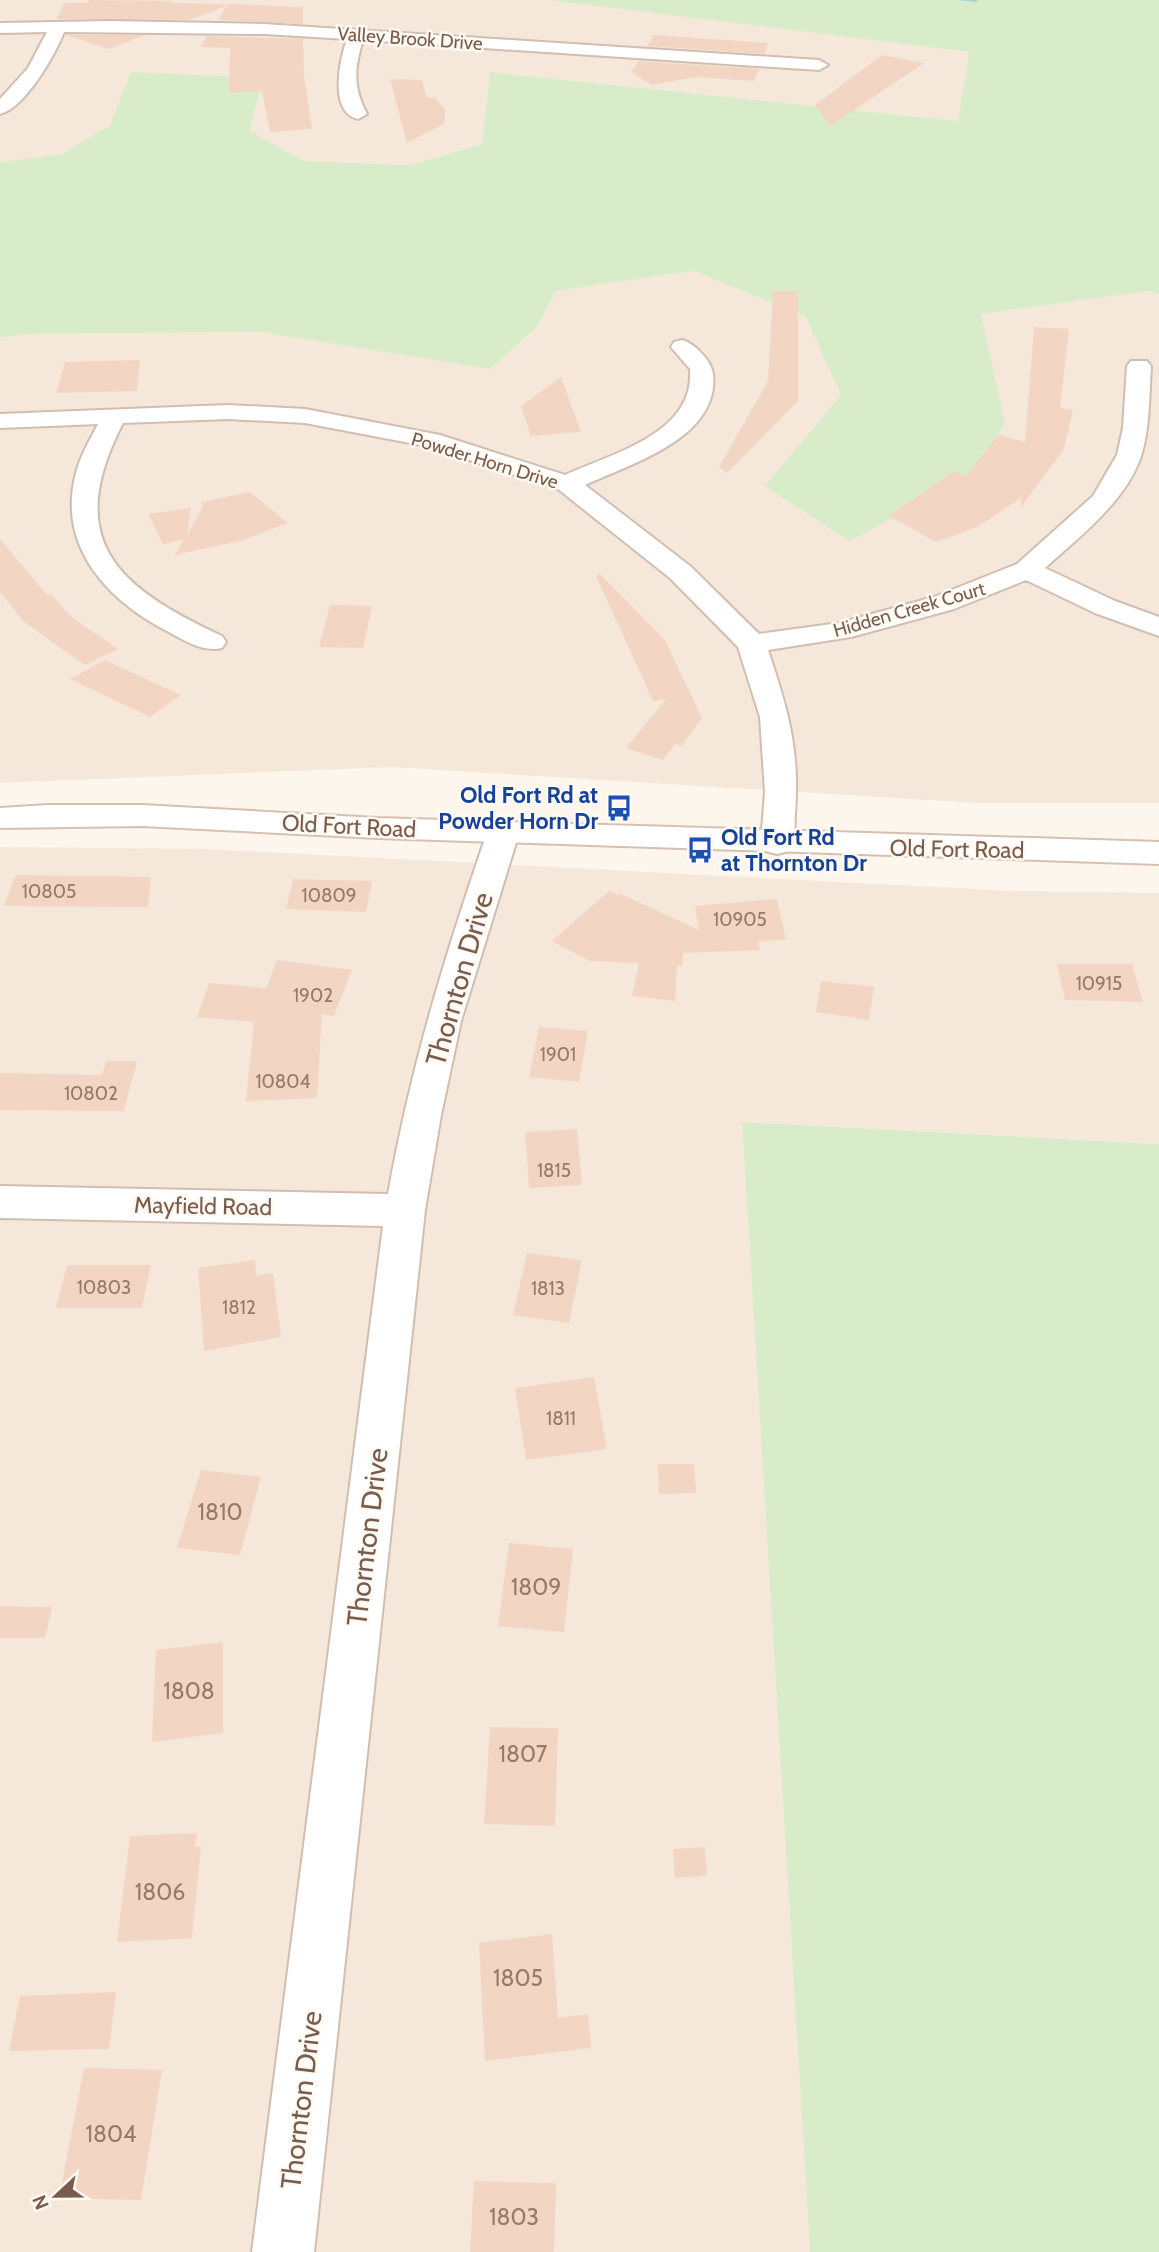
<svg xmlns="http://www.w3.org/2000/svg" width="1159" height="2252" font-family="Cabin,sans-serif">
	<rect width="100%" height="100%" fill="#fdf6ec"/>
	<path fill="#f5e8da" d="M0,0H546L969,52L958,121L490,72L482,144L411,165L304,161L250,131L263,79L110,125L62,154L0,162Z
		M695,271L805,316L841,395L766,486L981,314L1150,291L1159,295V803H977L391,767L0,783V338L23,334L260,332L490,369L537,327L556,291Z
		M0,847L206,849L1013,891L1159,893V1144L742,1122L810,2252H0Z"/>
	<path fill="#d8ecc9" d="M546,0H1159V295L1150,291L981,314L1005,424L964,481L849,541L765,486L841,395L805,316L694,271L556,291L537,327L490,369L260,332L23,334L0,338V162L62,154L110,125L131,72L263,78L250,131L304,161L411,165L482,144L490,72L958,121L969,52Z
		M742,1122L1159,1144V2252H810Z"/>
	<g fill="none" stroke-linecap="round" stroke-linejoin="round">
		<path fill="#a5d3da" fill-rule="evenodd" d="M957,0H979L976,2Z"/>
	</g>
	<path fill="#f3d5c3" d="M89,0L171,1L169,3L226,4V6L189,20L56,19L65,3H88Z
		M228,4L303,7V24L218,20Z
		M66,35H145L109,49Z
		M654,35L768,43L765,54L647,46Z
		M207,36L303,39L304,77L312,129L270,132L262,91L229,93L230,48L200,47Z
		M882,55L924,63L830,126L815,105Z
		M638,61L759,69L754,81L696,77L651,85L631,72Z
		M390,79L422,80L427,98L435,97L445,110V123L407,143Z
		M773,291H798V401L727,473L719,467L768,381Z
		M1034,327L1069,329L1060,408L1073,410L1064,449L1021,507V498L977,527L936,542L889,516L954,471L966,476L998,435L1025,442Z
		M140,360L137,391L56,393L65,362Z
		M561,377L581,432L531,436L521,406Z
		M250,492L288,523L243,540L175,555L184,539L163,544L148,514L191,508L187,535L202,508V502Z
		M0,539L47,595L51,594L70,616L118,649L85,665L24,622L0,592Z
		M599,573L665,640L702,718L681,746L675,744L663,760L626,748L666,699L653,701L596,576Z
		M330,605L372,606L363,648L319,647Z
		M105,660L181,695L150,717L70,679Z
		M16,875L151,877L148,907L4,906Z
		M293,879L372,881L366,912L286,909Z
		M609,891L617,895L619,893L699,930L695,906L777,899L786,940L758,941L760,950L683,953L682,966L677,965L675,1001L632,996L639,963L590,961L552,941Z
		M277,960L352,970L334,1016L322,1014L317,1098L246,1101L254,1022L197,1017L209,983L266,988Z
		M1057,964H1132L1143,1002L1065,1000Z
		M821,981L874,987L869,1020L816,1012Z
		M539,1027L588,1031L579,1082L529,1077Z
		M106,1061H137L124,1111L0,1110V1073L102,1075Z
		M577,1129L582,1185L529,1188L525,1132Z
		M527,1253L582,1260L569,1323L513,1315Z
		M255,1260L256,1276L273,1273L281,1337L204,1351L198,1268Z
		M67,1265H151L142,1308H56Z
		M594,1377L607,1449L526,1460L515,1388Z
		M658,1464H694L696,1493L659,1494Z
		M201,1470L261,1477L240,1555L177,1548Z
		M509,1543L573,1549L564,1632L498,1626Z
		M0,1606L52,1607L45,1638H0Z
		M223,1642V1733L152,1742L156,1650Z
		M490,1727L558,1728L555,1826L484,1824Z
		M197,1833L195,1847H201L192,1938L117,1942L130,1836Z
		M705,1847L707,1876L675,1878L673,1849Z
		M552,1934L558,2018L588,2014L591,2048L485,2061L479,1943Z
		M116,1992L109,2049L9,2051L20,1996Z
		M84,2068L162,2070L141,2200L59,2198Z
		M474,2181L556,2183L554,2252H470Z"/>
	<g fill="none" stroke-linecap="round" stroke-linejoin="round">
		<g stroke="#d1beb0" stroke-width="4">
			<path id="minor" d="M111,21L264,24L819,60L828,65L819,70L363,40C354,68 353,88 367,114L358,119C328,112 340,59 347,39L264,34L64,32C55,55 25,108 0,114V99L28,68L47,32L0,33V23Z
				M682,340C694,343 712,361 713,374C720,438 630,464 585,485L690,566L759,634L839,623L934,597L1017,564L1093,496L1117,455L1123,428L1127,366L1131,361H1147L1151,366C1149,395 1150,425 1142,453C1128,500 1080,536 1045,568L1115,601L1159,617V636L1095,613L1026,580L954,609L851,637L768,650C788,710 800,750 795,814C794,827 796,840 789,851L777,854L765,851L761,843L765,792L760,717L738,647L670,578L558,489L426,446L305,423L228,419L123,423C62,541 117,587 222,636L226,642L222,648C201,653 181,638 163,629C104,597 57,544 76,473C80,456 90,440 98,424L0,428V414L228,405L305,409L440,435L565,475C613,453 695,434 690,369L671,347L674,342Z
				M503,822L515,826L519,833L461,1021L441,1115L425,1210L314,2252H252L383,1226L0,1218V1186L388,1194C411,1066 445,955 487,833L491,826Z"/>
		</g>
		<g stroke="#d6c0b0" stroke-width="4">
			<path id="secondary" d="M48,805H142L378,818L1159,842V864L378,838L142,826L0,828V808Z"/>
		</g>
		<use href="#minor" fill="#fff" fill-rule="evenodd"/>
		<use href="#secondary" fill="#fff" fill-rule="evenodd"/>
	</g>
	<defs>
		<g id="bus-bare" transform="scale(2.1)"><path d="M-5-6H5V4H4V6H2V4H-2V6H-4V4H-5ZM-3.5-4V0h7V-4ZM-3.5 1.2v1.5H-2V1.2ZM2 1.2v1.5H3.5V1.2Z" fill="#1a4fb4" stroke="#fffaf3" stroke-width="2.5" paint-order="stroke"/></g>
	</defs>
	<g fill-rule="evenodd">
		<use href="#bus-bare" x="619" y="808"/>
		<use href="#bus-bare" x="700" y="850"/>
	</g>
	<g text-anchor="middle" stroke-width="5" stroke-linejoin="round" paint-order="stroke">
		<g font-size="19" fill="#7a5c4d" stroke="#fffaf3">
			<text transform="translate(410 38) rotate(4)" y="7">Valley Brook Drive</text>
			<text transform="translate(485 460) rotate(17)" y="7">Powder Horn Drive</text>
			<text transform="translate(909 609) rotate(-16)" y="7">Hidden Creek Court</text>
		</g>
		<g font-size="19" fill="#987a6a">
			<text x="49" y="898">10805</text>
			<text x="329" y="902">10809</text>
			<text x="740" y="926">10905</text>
			<text x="1099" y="990">10915</text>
			<text x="313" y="1002">1902</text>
			<text x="558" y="1061">1901</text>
			<text x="283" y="1088">10804</text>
			<text x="91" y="1100">10802</text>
			<text x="554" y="1177">1815</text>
			<text x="104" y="1294">10803</text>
			<text x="548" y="1295">1813</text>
			<text x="239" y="1314">1812</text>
			<text x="561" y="1425">1811</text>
		</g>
		<g font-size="23" font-weight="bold" fill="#164399" stroke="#fffaf3" text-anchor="end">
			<text x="598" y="803">Old Fort Rd at<tspan x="598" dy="26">Powder Horn Dr</tspan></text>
			<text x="721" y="845" text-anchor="start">Old Fort Rd<tspan x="721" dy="26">at Thornton Dr</tspan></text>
		</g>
		<g font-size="23" fill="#7a5c4d" stroke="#fffaf3">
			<text transform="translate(349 826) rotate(3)" y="8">Old Fort Road</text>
			<text transform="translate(957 849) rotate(1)" y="8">Old Fort Road</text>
			<text transform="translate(203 1206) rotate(1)" y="8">Mayfield Road</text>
		</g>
		<g font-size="23" fill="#987a6a">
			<text x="220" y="1520">1810</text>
			<text x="536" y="1595">1809</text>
			<text x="189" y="1699">1808</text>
			<text x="523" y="1762">1807</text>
			<text x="160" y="1900">1806</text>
			<text x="518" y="1986">1805</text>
			<text x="111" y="2142">1804</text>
			<text x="514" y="2225">1803</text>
		</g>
		<g font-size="28" fill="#7a5c4d" stroke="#fffaf3">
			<text transform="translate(459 979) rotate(-74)" y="10">Thornton Drive</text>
			<text transform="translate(367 1537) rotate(-83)" y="10">Thornton Drive</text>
			<text transform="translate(301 2100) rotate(-83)" y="10">Thornton Drive</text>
		</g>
	</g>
	<g transform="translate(56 2196) rotate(248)" stroke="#fffaf3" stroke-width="5" paint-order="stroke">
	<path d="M0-5L12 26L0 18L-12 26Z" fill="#7a5c4d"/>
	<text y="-10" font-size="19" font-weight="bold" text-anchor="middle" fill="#7a5c4d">N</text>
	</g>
</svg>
